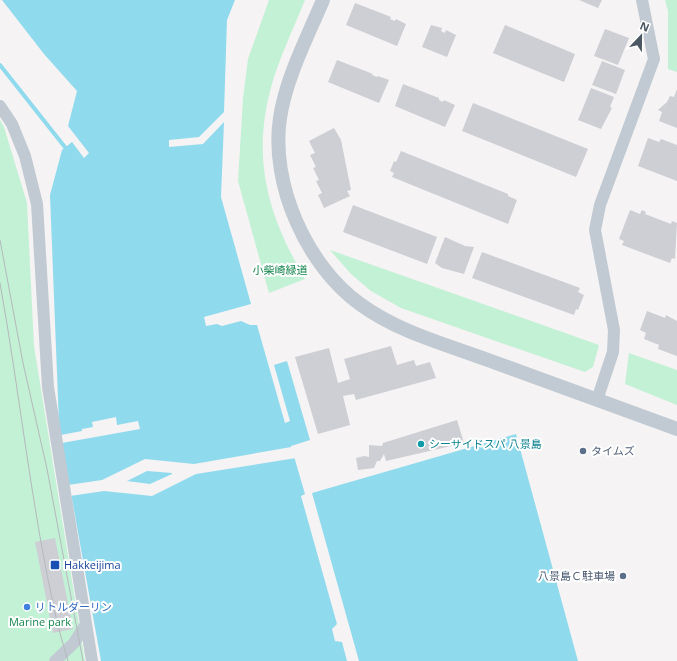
<svg xmlns="http://www.w3.org/2000/svg" width="677" height="661" font-family="'Open Sans','Noto Sans JP',sans-serif">
	<rect width="100%" height="100%" fill="#f5f3f3"/>
	<path fill="#c3f1d5" d="M269,0H305C293,30 278,60 270,91C252,163 269,217 305,279L269,293L238,181L243,98L248,59Z
		M665,0H677V72L668,69V11Z
		M0,120L4,127L27,203L34,346L85,661H0Z
		M330,250L599,345L593,367L585,372L401,308L371,291L351,274Z
		M629,353L677,370V405L625,384Z"/>
	<path fill="#90daee" d="M2,0H235L227,20L224,112L199,137L169,140V147L203,144L224,122L221,197L251,304L204,317L206,326L217,324L222,326L241,321L250,325H257L285,423L290,421L274,365L287,361L310,440L291,446L305,494L301,496L337,624L332,629L335,641L342,642L347,661H101L62,443L140,429L138,421L117,425L116,417L92,422L93,427L82,429V431L61,435L59,424L50,195L62,150L72,142L84,158L89,153L68,126L77,91L44,54Z
		M516,434L578,661H359L312,493Z"/>
	<path fill="#f5f3f3" fill-rule="evenodd" d="M297,446L293,447L296,458L196,474L152,496L104,491L70,496L68,485L102,480L145,459L194,464ZM147,471L172,473V474L150,484L127,481Z"/>
	<g fill="none" stroke-linecap="round" stroke-linejoin="round">
		<path stroke="#90daee" stroke-width="4" d="M0,65L68,151"/>
	</g>
	<path fill="#cdcfd5" d="M579,0H602L598,8Z
		M355,3L391,17L390,19L395,21L396,19L406,24L397,46L346,25Z
		M431,25L442,28L441,31L445,33L446,30L456,35L447,57L422,47Z
		M505,25L575,54L564,82L493,53Z
		M605,29L629,38L618,65L594,56Z
		M337,60L373,74L372,75L377,77L378,76L389,80L379,103L328,82Z
		M602,61L625,70L616,94L592,85Z
		M403,84L439,98V100L443,102L444,100L455,105L445,127L395,106Z
		M591,88L614,97L610,107L612,108L601,129L578,120Z
		M677,89V128L659,121L662,112L658,110L667,102L670,96L674,97Z
		M473,103L588,149L576,177L462,131Z
		M334,128L341,140L351,190L347,191L350,196L324,208L318,195L322,193L316,181L319,180L313,168L316,167L310,155L315,153L309,141Z
		M648,138L659,142L661,139L677,145V181L638,166Z
		M401,151L508,194V196L517,200L508,224L392,177L394,173L390,171L394,161L396,162Z
		M353,205L437,237L427,264L343,232Z
		M630,210L640,214L642,210L646,212L645,214L671,224L672,221L677,223L675,259L672,258L670,263L622,245L624,241L619,239Z
		M445,237L465,246L474,247L464,274L442,268L435,263Z
		M482,252L580,288L578,292L584,295L578,310L576,309L574,315L472,278Z
		M647,311L665,318L666,315L677,321V356L658,349L659,345L644,339L646,333L640,330Z
		M391,346L397,365L414,360L416,366L430,362L436,378L356,400L354,394L343,396L350,425L318,434L295,357L329,348L338,383L350,379L344,359Z
		M457,420L464,443L386,461L384,454L380,461H377L374,468L358,470L356,458L364,456L369,457V445L382,446L383,443Z
		M55,538L73,629L53,633L35,542Z"/>
	<g fill="none" stroke-linecap="round" stroke-linejoin="round">
		<path stroke="#c1cad2" stroke-width="12" d="M0,106L12,124L25,156L37,204L48,387L92,661
			M597,400L613,352L614,330L595,230L600,205L654,59L642,0
			M55,661L74,643L86,624"/>
		<path stroke="#c1cad2" stroke-width="14" d="M323,0C307,38 286,78 280,118C270,184 307,266 360,304C398,332 445,344 488,360C551,383 614,406 677,429"/>
		<path stroke="#b5b8bd" stroke-width="1" d="M0,240L23,363L47,469L83,661
			M0,283C20,394 31,507 56,617C59,632 64,646 68,661"/>
	</g>
	<circle fill="#0f9aa8" stroke="#fff" stroke-width="1.5" cx="421" cy="444" r="4"/>
	<g fill="#5c6f8a" stroke="#fff" stroke-width="1.5">
		<circle cx="583" cy="451" r="4"/>
		<circle cx="623" cy="576" r="4"/>
	</g>
	<rect fill="#1a4fb4" stroke="#fff" stroke-width="1.5" x="50" y="560" width="10" height="10" rx="2"/>
	<circle fill="#3f7fe0" stroke="#fff" stroke-width="1.5" cx="27" cy="607" r="4"/>
	<g text-anchor="middle" stroke-width="4" stroke-linejoin="round" paint-order="stroke">
		<g font-size="11" fill="#17864f" stroke="#fff">
			<text x="280" y="274">小柴崎緑道</text>
			<text x="40" y="626">Marine park</text>
		</g>
		<g font-size="11" fill="#0d838f" stroke="#fff" text-anchor="start">
			<text x="429" y="448">シーサイドスパ 八景島</text>
		</g>
		<g font-size="11" fill="#4e5e75" stroke="#fff" text-anchor="start">
			<text x="591" y="455">タイムズ</text>
			<text x="615" y="580" text-anchor="end">八景島Ｃ駐車場</text>
		</g>
		<g font-size="11" fill="#164399" stroke="#fff" text-anchor="start">
			<text x="64" y="569">Hakkeijima</text>
		</g>
		<g font-size="11" fill="#366cbe" stroke="#fff" text-anchor="start">
			<text x="35" y="611">リトルダーリン</text>
		</g>
	</g>
	<g transform="translate(641 36) rotate(22)" stroke="#ffffff" stroke-width="3" paint-order="stroke">
	<path d="M0-3L7 15L0 10L-7 15Z" fill="#4a5661"/>
	<text y="-6" font-size="11" font-weight="bold" text-anchor="middle" fill="#4a5661">N</text>
	</g>
</svg>
